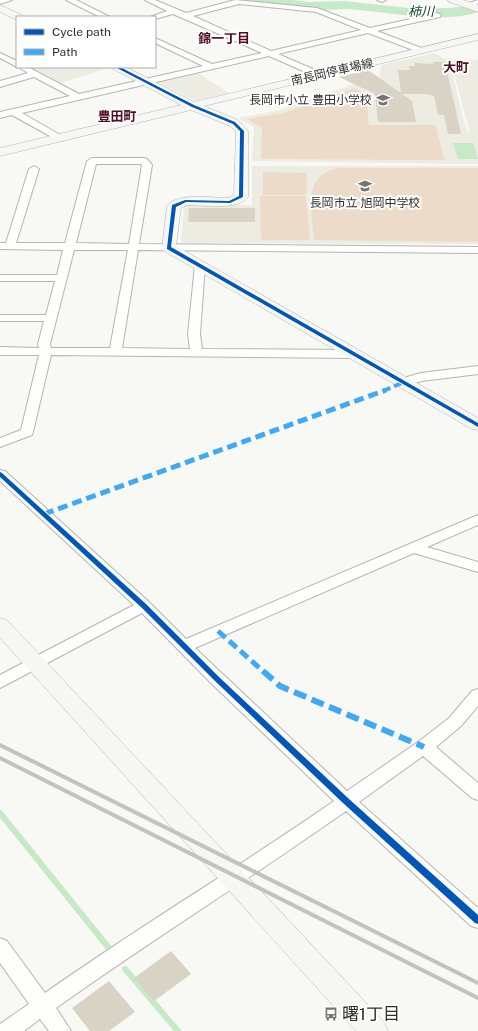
<svg xmlns="http://www.w3.org/2000/svg" width="478" height="1031" font-family="'Public Sans','Noto Sans JP',sans-serif">
	<rect width="100%" height="100%" fill="#f8f8f4"/>
	<path fill="#ecece2" d="M435,53L450,62L462,115L468,133H478V164L252,161L254,127L238,118L280,110L354,84L368,91L379,88L381,65Z
		M478,56V133H470L450,59L477,60Z
		M32,67H111L61,83Z
		M198,73L230,94L198,102L158,82Z
		M252,166H478V244L184,243L181,241L184,205H252Z"/>
	<path fill="#ecdbc8" d="M354,88L366,94L369,125H436L444,160L261,159L262,128L248,119L284,113Z
		M337,168H478V242L314,240C313,224 306,191 318,179C322,174 330,170 337,168Z
		M263,172L307,173L306,195H263Z
		M260,196H306L310,240H261Z"/>
	<path fill="#c6e9c6" d="M453,143H473L478,159H458Z"/>
	<g fill="none" stroke-linecap="round" stroke-linejoin="round">
		<path stroke="#c6e9c6" stroke-width="6" d="M0,813L108,947
			M125,969L178,1031"/>
		<path fill="#c6e9c6" fill-rule="evenodd" d="M244,0H292L309,2L345,1L408,8H448L471,6L476,7L478,10L476,13C433,24 388,11 345,9C333,9 321,11 309,10C290,9 270,6 251,4L246,3Z"/>
	</g>
	<path fill="#d8d3c5" d="M433,62H445L461,134H448L444,115H438L434,96L426,94H402L412,101L416,122H378L375,94L339,77L368,70L401,93L398,70H410L409,66H415V63L434,64Z
		M189,208H255V222H188Z
		M171,951L191,974L154,1001L134,978Z
		M109,981L135,1012L109,1031H90L72,1008Z"/>
	<g fill="none" stroke-linecap="round" stroke-linejoin="round">
		<g stroke="#b4b4b1" stroke-width="2">
			<path id="street" d="M0,0H12L0,4Z
				M66,0H76L110,17H100Z
				M145,0H155L186,13L235,0L317,8L370,28L437,13L441,15L440,17L377,31L424,49L425,51L421,53L368,33L278,54L322,73L323,75L322,77L319,78L269,56L22,113L62,136L64,138L62,140L59,141L12,115L0,118V112L70,96L34,77L0,87V81L28,73L18,67H28L79,94L203,66L155,43V38L212,64L262,53L173,14L155,19V17H150L167,11ZM239,4L316,12L361,30L271,51L193,16Z
				M377,0H386L382,2Z
				M478,0V4L467,7L463,5Z
				M0,53L17,61V67L0,58Z
				M92,158H144L147,159L152,165L139,244L478,247V253L138,250L122,348L190,349L188,334L195,265L200,262L205,265L200,334L202,349L354,350L358,351L360,354L358,357L354,358L51,355L33,432L32,435L0,447V438L21,430L39,355H0V347L39,348L38,344L44,321H0V315H46L55,281H0V275H57L63,250L0,249V243H6L29,169L34,166L39,169L16,243H65L87,161ZM96,164H141L142,165L129,244L76,243ZM74,250H128L110,348H51L50,344Z
				M478,366V374L422,381L404,386L400,385L398,382L400,379L421,373Z
				M0,470L5,471L149,602L186,639L478,515V525L427,547L478,562V572L414,553L195,648L347,791L418,742L449,718L472,691L478,689V706L461,726L436,747L478,783V800L472,798L423,756L359,802L478,908V928L471,926L346,811C250,879 151,940 56,1008L71,1031H49L40,1019L24,1031H0V1024L29,1004L0,963V938L7,941L45,993C140,926 239,867 334,801L211,683L142,613L0,688V675L134,605L0,481Z"/>
		</g>
		<g stroke="#b4b4b1" stroke-width="1">
			<path id="secondary" d="M448,0H463L478,5V12L449,2Z
				M0,5L22,15L23,17H17V20L0,12Z
				M478,34V40L204,106L238,120L248,131V197C238,211 202,205 187,205L181,208L176,246L478,418V430L472,429L164,251L162,248L167,206C177,192 213,198 228,198L234,195L236,132L230,126L191,110L0,156V148L181,105L113,69L111,67H126L194,102Z
				M0,618L7,620L384,1022L388,1031H356L0,638Z"/>
		</g>
		<use href="#street" fill="#fefefd" fill-rule="evenodd"/>
		<use href="#secondary" fill="#f6f7f4" fill-rule="evenodd"/>
		<path stroke="#c2c2c1" stroke-width="4" d="M0,745L478,983
			M0,758L478,998"/>
		<path stroke="#3fa9f5" stroke-width="4" stroke-dasharray="8 4" stroke-linecap="butt" d="M383,391L404,382"/>
		<path stroke="#3fa9f5" stroke-width="5" stroke-dasharray="10 5" stroke-linecap="butt" d="M44,514L386,390
			M218,631L264,672"/>
		<path stroke="#3fa9f5" stroke-width="6" stroke-dasharray="13 6" stroke-linecap="butt" d="M263,671L280,686L424,747"/>
		<g stroke="#fff" stroke-width="2">
			<path id="cycleway" d="M115,67H120L194,105L235,122L244,131L243,197L230,203L186,202L176,207L171,247L478,423V427L167,249V248L172,205L185,200L229,201L239,196L240,131L233,124L192,107Z
				M0,472L2,473L146,604L219,677L349,799L478,915V924L475,923L343,803L215,681L142,608L0,477Z"/>
		</g>
		<use href="#cycleway" fill="#0057b8" fill-rule="evenodd"/>
	</g>
	<defs>
		<g id="school-bare" transform="scale(1.08)"><path d="M0-5L7-2L0 1L-7-2ZM-4 1L0 2.5L4 1V4Q0 6-4 4Z" fill="#757571" stroke="#fff" stroke-width="2.5" paint-order="stroke"/></g>
		<g id="bus-bare" transform="scale(1.08)"><path d="M-5-6H5V4H4V6H2V4H-2V6H-4V4H-5ZM-3.5-4V0h7V-4ZM-3.5 1.2v1.5H-2V1.2ZM2 1.2v1.5H3.5V1.2Z" fill="#757571" stroke="#fff" stroke-width="2.5" paint-order="stroke"/></g>
	</defs>
	<g fill-rule="evenodd">
		<use href="#school-bare" x="383" y="100"/>
		<use href="#school-bare" x="365" y="186"/>
		<use href="#bus-bare" x="331" y="1014"/>
	</g>
	<g text-anchor="middle" stroke-width="4" stroke-linejoin="round" paint-order="stroke">
		<g font-size="12" fill="#2e2e2b" stroke="#fff">
			<text transform="translate(332 72) rotate(-13)" y="4">南長岡停車場線</text>
		</g>
		<g font-size="12" fill="#2e2e2b" stroke="#fff" text-anchor="end">
			<text x="372" y="104">長岡市小立 豊田小学校</text>
			<text x="365" y="207" text-anchor="middle">長岡市立 旭岡中学校</text>
		</g>
		<g font-size="13" font-style="italic" fill="#0b4317" stroke="#fff">
			<text x="421" y="16">柿川</text>
		</g>
		<g font-size="13" font-weight="bold" fill="#520d22" stroke="#fff">
			<text x="224" y="43">錦一丁目</text>
			<text x="456" y="72">大町</text>
			<text x="117" y="121">豊田町</text>
		</g>
		<g font-size="17" fill="#2e2e2b" stroke="#fff" text-anchor="start">
			<text x="342" y="1020">曙1丁目</text>
		</g>
	</g>
	<rect x="16" y="16" width="140" height="52" fill="#ffffff" stroke="#ababaa"/>
	<rect x="24" y="29" width="20" height="6" fill="#0057b8" stroke="#ababaa"/>
	<text x="52" y="36" font-size="12" fill="#2e2e2b">Cycle path</text>
	<rect x="24" y="49" width="20" height="6" fill="#3fa9f5" stroke="#ababaa"/>
	<text x="52" y="56" font-size="12" fill="#2e2e2b">Path</text>
</svg>
